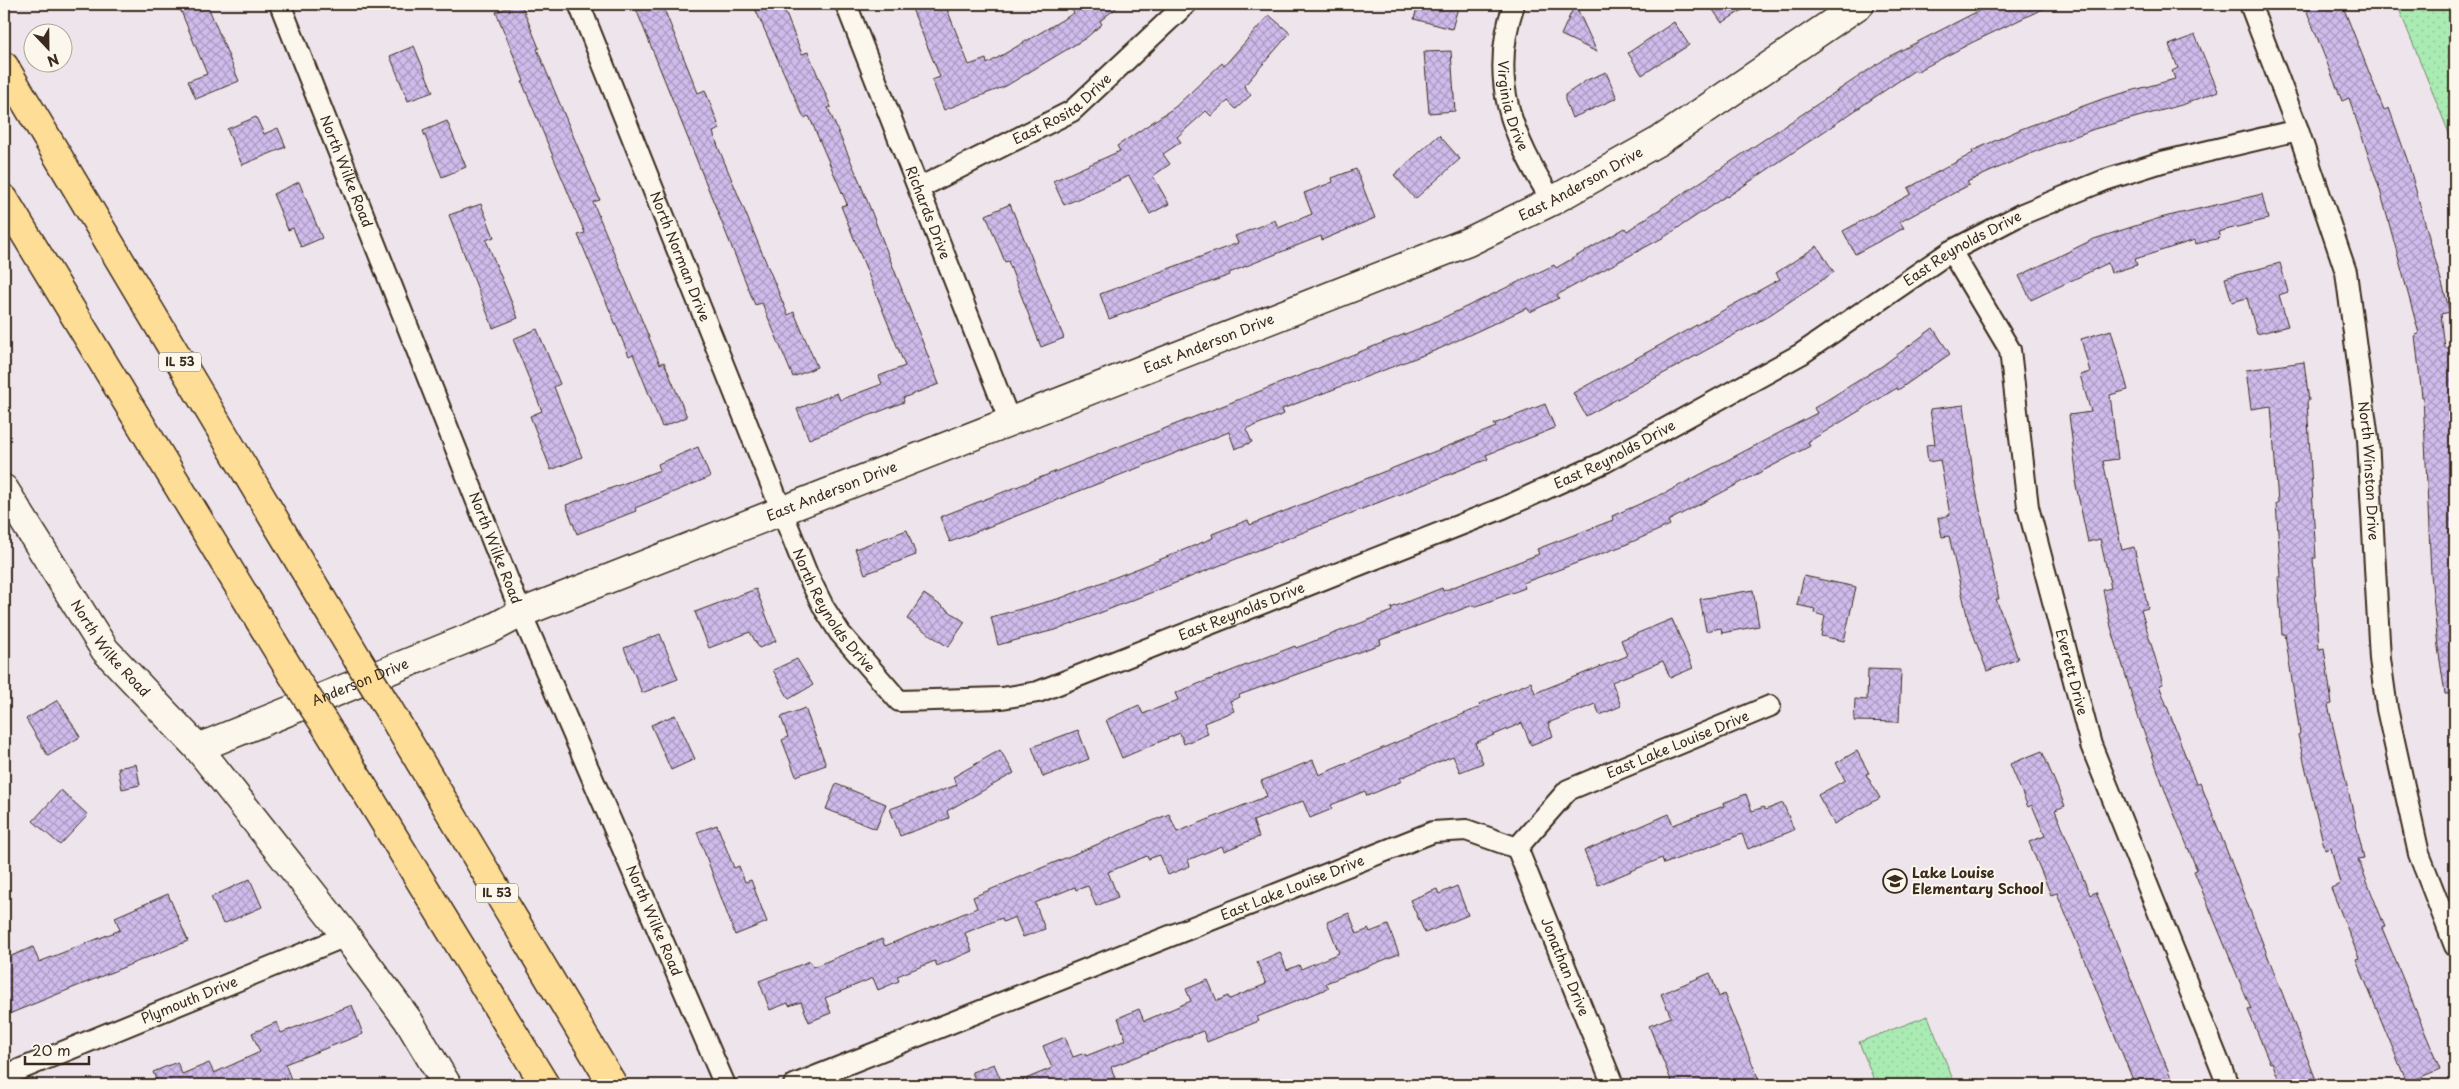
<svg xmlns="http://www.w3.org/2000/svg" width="2459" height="1089" font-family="'Playpen Sans',sans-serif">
	<defs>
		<pattern id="grass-dots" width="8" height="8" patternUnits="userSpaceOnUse" patternTransform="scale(1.25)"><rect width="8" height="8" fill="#aaebb4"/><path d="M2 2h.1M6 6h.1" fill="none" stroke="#93ca9a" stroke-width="1.8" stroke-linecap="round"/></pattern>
		<pattern id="building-cross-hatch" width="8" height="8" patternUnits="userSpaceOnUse" patternTransform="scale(1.25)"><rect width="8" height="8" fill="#d0bcec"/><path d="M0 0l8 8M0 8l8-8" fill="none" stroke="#aa99bf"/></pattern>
	</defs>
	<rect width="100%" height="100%" fill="#eee5ec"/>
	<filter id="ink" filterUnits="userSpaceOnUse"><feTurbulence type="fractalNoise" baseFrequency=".02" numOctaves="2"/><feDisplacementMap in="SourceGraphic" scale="10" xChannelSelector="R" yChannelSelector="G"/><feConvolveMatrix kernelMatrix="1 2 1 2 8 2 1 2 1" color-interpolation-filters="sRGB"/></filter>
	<g filter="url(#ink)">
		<path fill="url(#grass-dots)" stroke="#728a69" d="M2397,4H2455V148Z
			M1928,1016L1955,1085H1876L1859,1042Z"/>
		<path fill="url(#building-cross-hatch)" stroke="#3b2a1e" d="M178,4H207L239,81L196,99L188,81L207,74Z
			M517,4H521L539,48L537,49L600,200L593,202L660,364L664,362L687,417L662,427L633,354L629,356L578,235L585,233L522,82L524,81L496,12Z
			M634,4H662L698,93L705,90L720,129L713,132L719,149L788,315L794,312L817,367L793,377L762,303L755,305Z
			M753,4H782L802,54L808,52L831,107L828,108L859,180L939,384L903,398L904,402L809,439L797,409L837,393L840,400L882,384L879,376L905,366L841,206L847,204L809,116L804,118Z
			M910,4H945L969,65L986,59L987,64L1074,13L1067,4H1121L1100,21L1102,24L1086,38L1006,86L944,110L932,80L940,77Z
			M1418,4H1459L1452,29L1414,19Z
			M1575,4L1597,52L1561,35Z
			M1709,4H1752L1722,23Z
			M1992,4H2053L1973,42L1916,72L1915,70L1727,197L1726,196L1666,236L1557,295L1559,298L1530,312L1527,308L1439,349L1282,409L1284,414L1246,429L1252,442L1235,449L1229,432L950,542L940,517L1428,325L1554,265L1556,268L1625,228L1627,231L1888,57Z
			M2304,4H2342L2384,110L2389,108L2408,162L2450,312L2441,314L2445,348H2452L2455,374V694H2445L2438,647L2431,574L2423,396L2422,397L2415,335L2419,334L2380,190L2349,98L2342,101Z
			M1269,15L1290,33L1244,86L1251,95L1236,109L1228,101L1211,116L1206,111L1177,137L1181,142L1163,154L1170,164L1153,176L1169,204L1150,214L1129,176L1064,205L1053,181L1120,151L1117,146L1175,107L1222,63L1224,66Z
			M1674,22L1689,45L1642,75L1628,53Z
			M2195,35L2218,91L2185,104L2094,129L2032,153L1967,182L1969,185L1900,222L1904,228L1855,254L1843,231L1911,194L1908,188L1973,153L1972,151L2021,129L2105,98L2175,79L2172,71L2178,68L2169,45Z
			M414,46L433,92L408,101L390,56Z
			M1451,51L1455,111L1429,113L1424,52Z
			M1606,72L1617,98L1572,118L1565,100V95L1587,80Z
			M256,117L264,134L278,128L286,147L242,165L227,129Z
			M447,121L466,167L442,177L423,131Z
			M1439,135L1460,159L1415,199L1394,175Z
			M1356,169L1375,218L1322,240L1321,236L1229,273L1230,275L1109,319L1100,294L1238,243L1235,236L1275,220L1278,228L1312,214L1304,193L1333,182L1332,178Z
			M299,182L322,238L301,247L293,228L288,230L273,194Z
			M2262,194L2268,219L2218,232L2220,238L2196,244L2195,240L2135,259L2137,265L2111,273L2108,263L2031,300L2019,276L2094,239L2160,218Z
			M481,204L494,237L486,240L518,318L493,328L449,215Z
			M1010,204L1064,338L1041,347L1008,261L1005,262L986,215Z
			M1817,246L1834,272L1765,318L1586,416L1573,393L1780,279L1776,273Z
			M2280,263L2288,292L2279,295L2288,326L2257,334L2247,298L2232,302L2225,278Z
			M1933,328L1950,354L1898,390L1897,388L1808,442L1810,446L1668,521L1670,525L1625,545L1523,583L1525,588L1474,607L1473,605L1380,640L1381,644L1239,695L1240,697L1230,701L1234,711L1204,723L1208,734L1184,744L1180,733L1122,758L1106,720L1139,705L1143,714L1178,700L1175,693L1295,646L1296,648L1392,611L1391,608L1442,588L1443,591L1539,554L1537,549L1613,520L1612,516L1667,492L1817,413L1814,408L1882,366Z
			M537,329L560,384L554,387L582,457L551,470L530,416L542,411L513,339Z
			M2111,330L2128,390L2110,395L2118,459L2103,461L2122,550L2134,547L2148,608L2141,610L2163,684L2159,685L2196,784L2200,782L2318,1085H2281L2272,1062L2270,1063L2248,1010L2251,1009L2194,871L2197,870L2167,796L2138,716L2111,627L2103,590L2111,588L2100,539L2088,542L2075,481L2077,480L2069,415L2091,412L2080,375L2090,372L2081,339Z
			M2304,362L2309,401H2307L2316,558H2313L2319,649L2324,648L2332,704L2328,705L2364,858L2358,859L2385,927L2382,928L2440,1069L2407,1083L2356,959L2359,958L2331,888L2340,884L2331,848L2325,850L2315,809L2298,735L2300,734L2285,634H2282L2278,577H2281L2276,503H2278L2271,406L2251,409L2246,370Z
			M1545,404L1555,428L1486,455L1488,459L1062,628L998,645L991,617L1061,598L1139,568L1213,538L1212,534L1248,520L1250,525L1496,427L1494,424Z
			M1964,405L1974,481L1999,599H1996L2018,659L1987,671L1968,620L1949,536L1942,537L1938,518L1950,515L1940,460L1928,462L1926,445L1935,444L1930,409Z
			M698,447L710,477L635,508L636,511L577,534L566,505L660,470L658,464Z
			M907,530L916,555L865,574L855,549Z
			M1804,576L1856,587L1844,641L1821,636L1825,616L1814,613L1815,609L1797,605Z
			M756,589L776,641L759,648L750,632L709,648L695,612Z
			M1753,590L1759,626L1722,633L1721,628L1706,631L1700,599Z
			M924,594L965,622L948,647L907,619Z
			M1672,619L1693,668L1670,678L1663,661L1612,682L1621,706L1600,715L1595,704L1548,723L1553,736L1531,745L1522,723L1475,743L1483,763L1460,772L1453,756L1400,778L1402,781L1367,796L1365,791L1331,805L1332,809L1310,818L1303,801L1253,821L1259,837L1224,851L1222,846L1188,860L1190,866L1168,875L1160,855L1148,859L1147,856L1108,872L1118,897L1096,906L1088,886L1076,890L1075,887L1035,903L1045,929L1023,937L1015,917L1003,922L1002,918L965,933L972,951L937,966L935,961L897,976L899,981L878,990L873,978L825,998L831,1013L809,1022L801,1002L789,1006L788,1003L770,1010L759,981L810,961L813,967L882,939L885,946L977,908L973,897L1169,814L1177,832L1267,796L1261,781L1313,760L1319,775L1480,707L1479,704L1531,682L1535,693L1627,656L1621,640Z
			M660,634L678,679L642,693L624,648Z
			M797,659L813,685L789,699L773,670Z
			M1868,669L1901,670L1899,722L1854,721L1855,699L1867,700Z
			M58,700L80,737L48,756L26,719Z
			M805,708L826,765L796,776L782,740L788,737L781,717Z
			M675,715L695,759L671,770L651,725Z
			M1078,730L1089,759L1043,777L1032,747Z
			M1000,750L1014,773L947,811L949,818L900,836L890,809L957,785L953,777Z
			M1857,751L1869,773L1866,774L1880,798L1834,824L1818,795L1845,780L1836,763Z
			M2042,751L2065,806L2055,810L2090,895L2096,892L2174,1085H2135L2057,893L2051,895L2029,842L2045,836L2032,805L2028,807L2010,764Z
			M136,764L140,785L122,789L118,768Z
			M836,784L886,804L876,829L826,809Z
			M61,790L88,815L60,845L33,821Z
			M1746,794L1752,811L1764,807L1765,810L1783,803L1794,830L1748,849L1742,834L1664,864L1662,858L1598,885L1584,851L1669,814L1673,825L1724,806L1723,803Z
			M717,825L734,868L739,866L745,882L751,880L767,922L735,935L697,832Z
			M250,879L262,907L223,924L211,897Z
			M1457,886L1468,915L1425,933L1410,900L1437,889L1439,894Z
			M168,894L188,941L4,1016V959L33,947L39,962L120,930L115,917Z
			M1349,913L1357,934L1369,929L1370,932L1388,925L1399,954L1326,983L1329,988L1257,1017L1259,1021L1207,1042L1203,1031L1111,1067L1115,1078L1097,1085H1011L1052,1068L1043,1046L1065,1037L1073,1057L1085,1053L1086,1056L1126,1040L1118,1018L1139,1009L1144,1021L1191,1001L1186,989L1208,980L1217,1001L1228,996L1230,999L1266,984L1257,962L1280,952L1287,970L1299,965L1301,969L1339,953L1327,922Z
			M1710,973L1719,997L1724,994L1761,1085H1673L1649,1026L1671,1017L1661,994Z
			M352,1005L363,1034L285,1064L291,1079L275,1085H157L158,1084L153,1072L177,1062L182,1074L209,1063L214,1073L260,1052L252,1033L277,1022L281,1033Z
			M994,1064L1003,1085H977L972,1072Z"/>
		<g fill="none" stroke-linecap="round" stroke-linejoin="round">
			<g stroke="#3b2a1e" stroke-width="24">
				<g id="street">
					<path id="s1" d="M280,4L521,613L725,1085"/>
					<path id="s2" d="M579,4L807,574L824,608L840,633L899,701L1002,698L1038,692L1503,508L1605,462L1801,354L1951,251L2022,214L2105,180L2162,162L2298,130"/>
					<path id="s3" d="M846,4L1010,422"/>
					<path id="s4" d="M1514,4C1488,81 1512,135 1552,201"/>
					<path id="s5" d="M2250,4L2298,130L2346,272L2368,439L2380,659L2387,709L2419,854L2455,946"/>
					<path id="s6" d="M919,188L1072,111L1186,4"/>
					<path id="s7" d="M1951,251L2010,350L2028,507L2091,745L2228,1085"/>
					<path id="s8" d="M1517,848L1568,790L1770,706"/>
					<path id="s9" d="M1517,848L1613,1085"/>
					<path id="s10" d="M4,1076L346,936"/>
					<path id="s11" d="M794,1085L1433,832L1466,830L1517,848"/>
				</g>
			</g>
			<g stroke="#3b2a1e" stroke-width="31">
				<g id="secondary">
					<path id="s12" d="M4,489L105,650L198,748L346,936L408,1020L447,1085"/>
					<path id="s13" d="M198,748L491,629L521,613L1468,242L1552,201L1659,141L1860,4"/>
				</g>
			</g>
			<g stroke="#3b2a1e" stroke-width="31">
				<path id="highway" d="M4,66L357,658
					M4,199L297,682
					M383,700L613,1085
					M324,723L545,1085"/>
			</g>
			<use href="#street" stroke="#fbf7ec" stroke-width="20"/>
			<use href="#secondary" stroke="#fbf7ec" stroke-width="28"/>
			<use href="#highway" stroke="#fedd96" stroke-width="28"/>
			<g stroke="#3b2a1e" stroke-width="31" stroke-linecap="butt">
				<path id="highway-bridge" d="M357,658L383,700
					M297,682L324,723"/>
			</g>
			<use href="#highway-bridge" stroke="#fedd96" stroke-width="28"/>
		</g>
	</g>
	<defs>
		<g id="school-ring" transform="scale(1.25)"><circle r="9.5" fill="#fbf7ec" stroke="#3b2a1e" stroke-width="1.5"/><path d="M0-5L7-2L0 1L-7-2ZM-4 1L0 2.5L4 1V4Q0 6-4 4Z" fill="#3b2a1e"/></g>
	</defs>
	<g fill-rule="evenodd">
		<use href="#school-ring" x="1895" y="881"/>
	</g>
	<g text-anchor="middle" stroke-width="4" stroke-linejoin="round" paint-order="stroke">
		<g fill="#fbf7ec" stroke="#75685c" stroke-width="1">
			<rect x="159" y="352.5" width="42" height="19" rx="4"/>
			<rect x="476" y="883.5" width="42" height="19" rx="4"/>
		</g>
		<g font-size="12" font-weight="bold" fill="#3b2a1e">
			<text x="180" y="366">IL 53</text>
			<text x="497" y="897">IL 53</text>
		</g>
		<g font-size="14" fill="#3b2a1e" stroke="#fbf7ec">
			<text dy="5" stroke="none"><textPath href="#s4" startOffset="104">Virginia Drive</textPath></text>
			<text dy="5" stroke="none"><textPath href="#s6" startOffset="164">East Rosita Drive</textPath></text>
			<text dy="5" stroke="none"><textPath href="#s1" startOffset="180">North Wilke Road</textPath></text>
			<text dy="5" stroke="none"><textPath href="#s13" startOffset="1494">East Anderson Drive</textPath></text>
			<text dy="5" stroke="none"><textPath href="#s3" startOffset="224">Richards Drive</textPath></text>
			<text dy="5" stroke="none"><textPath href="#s2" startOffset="1940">East Reynolds Drive</textPath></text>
			<text dy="5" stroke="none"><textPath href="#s2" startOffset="272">North Norman Drive</textPath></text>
			<text dy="5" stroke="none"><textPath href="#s13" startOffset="1089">East Anderson Drive</textPath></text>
			<text dy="5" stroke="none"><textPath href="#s2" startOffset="1535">East Reynolds Drive</textPath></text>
			<text dy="5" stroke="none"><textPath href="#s5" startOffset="485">North Winston Drive</textPath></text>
			<text dy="5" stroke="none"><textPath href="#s13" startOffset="684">East Anderson Drive</textPath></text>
			<text dy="5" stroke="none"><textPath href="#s1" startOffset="585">North Wilke Road</textPath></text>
			<text dy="5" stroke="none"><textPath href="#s2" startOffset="659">North Reynolds Drive</textPath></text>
			<text dy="5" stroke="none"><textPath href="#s2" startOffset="1130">East Reynolds Drive</textPath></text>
			<text dy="5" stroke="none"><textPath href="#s12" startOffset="192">North Wilke Road</textPath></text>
			<text dy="5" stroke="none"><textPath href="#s7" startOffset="444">Everett Drive</textPath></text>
			<text dy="5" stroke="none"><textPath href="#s13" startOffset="175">Anderson Drive</textPath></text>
			<text dy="5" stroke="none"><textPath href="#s8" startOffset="196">East Lake Louise Drive</textPath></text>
			<text dy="5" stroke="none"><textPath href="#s11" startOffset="536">East Lake Louise Drive</textPath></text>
			<text dy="5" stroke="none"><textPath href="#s1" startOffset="990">North Wilke Road</textPath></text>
			<text dy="5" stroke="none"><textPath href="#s9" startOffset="128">Jonathan Drive</textPath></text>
			<text dy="5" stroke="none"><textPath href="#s10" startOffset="200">Plymouth Drive</textPath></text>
		</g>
		<g font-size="14" font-weight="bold" fill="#3b2a1e" stroke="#fbf7ec" text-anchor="start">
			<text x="1912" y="878">Lake Louise<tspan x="1912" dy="16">Elementary School</tspan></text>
		</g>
	</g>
	<rect width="2459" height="1089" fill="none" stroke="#fbf7ec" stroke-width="20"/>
	<rect x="10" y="10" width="2439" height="1069" fill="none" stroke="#3b2a1e" stroke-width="2" filter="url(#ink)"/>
	<g transform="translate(48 48) rotate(158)"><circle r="24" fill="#fbf7ec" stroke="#aea59a"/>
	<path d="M0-4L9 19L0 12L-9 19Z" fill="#3b2a1e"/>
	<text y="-8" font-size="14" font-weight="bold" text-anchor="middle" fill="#3b2a1e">N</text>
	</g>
	<path d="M25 1056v8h64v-8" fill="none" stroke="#3b2a1e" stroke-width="2.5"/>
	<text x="32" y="1056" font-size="15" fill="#3b2a1e" stroke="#fbf7ec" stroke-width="4" paint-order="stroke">20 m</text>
</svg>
